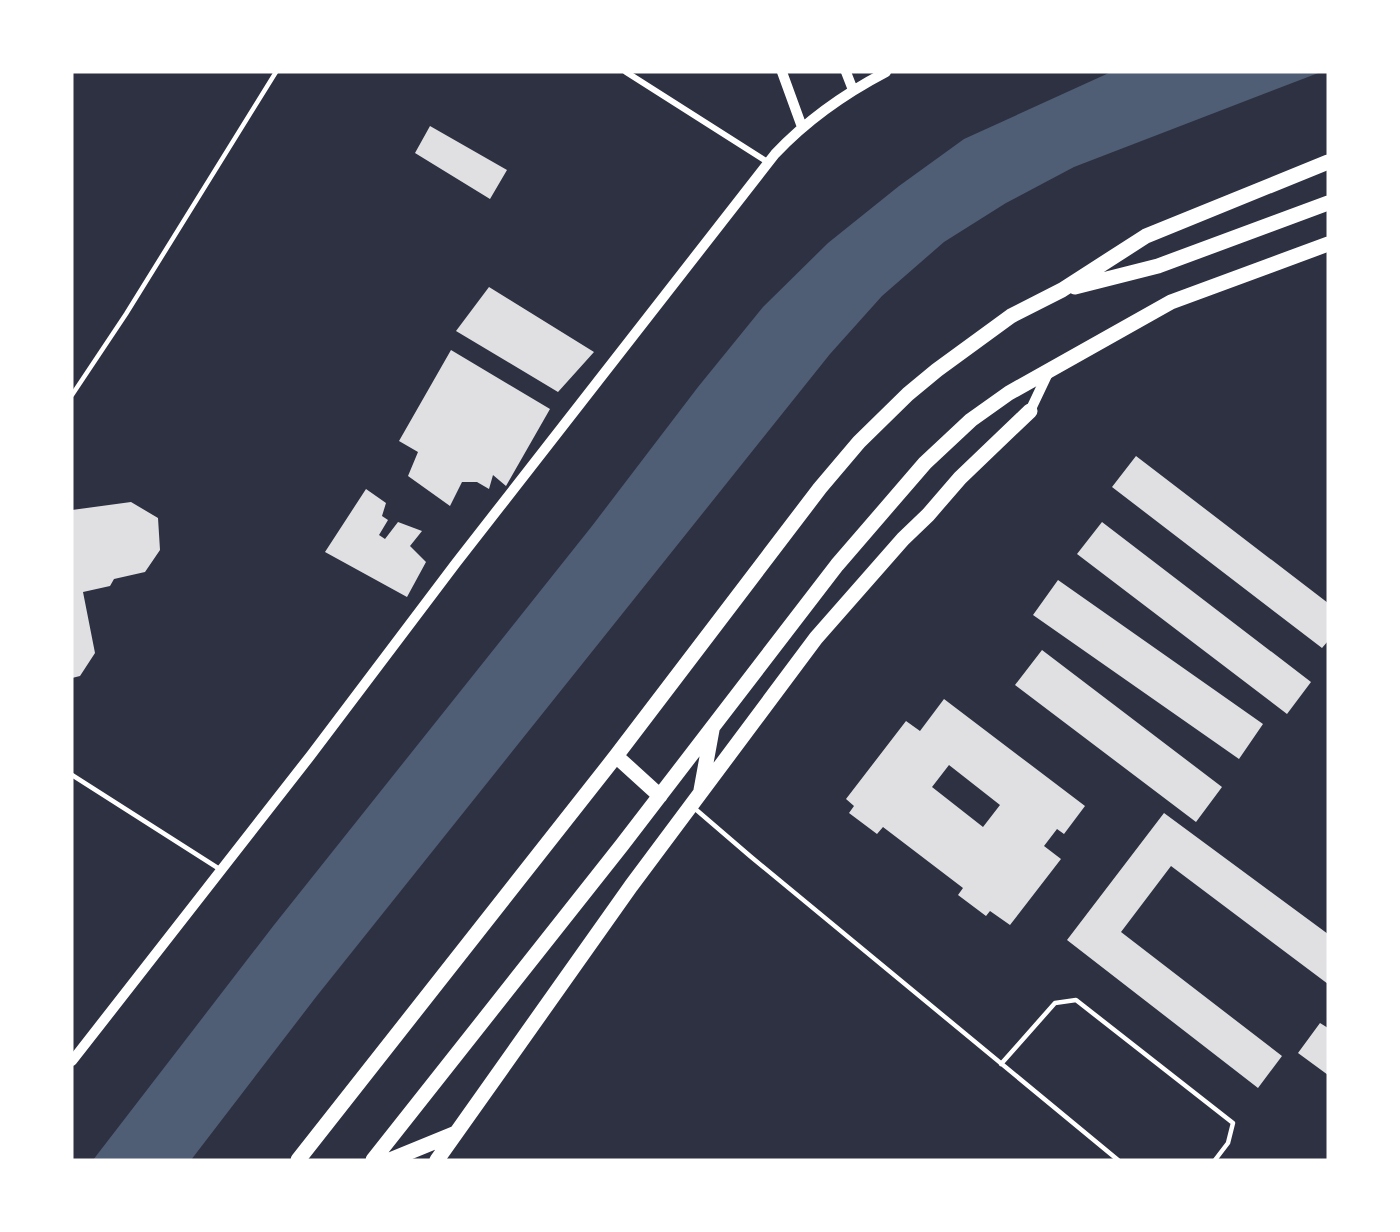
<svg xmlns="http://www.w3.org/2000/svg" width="1400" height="1232" font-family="'Fira Sans Condensed',sans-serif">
	<rect width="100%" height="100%" fill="#2d3142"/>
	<path fill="#4f5d75" d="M1111,72H1321L1074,167L1006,203L944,242L882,296L830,354L316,997L191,1160H93L274,925L592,526L698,387L763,307L828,243L899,186L964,139Z"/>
	<path fill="#e0e0e3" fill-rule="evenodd" d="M430,126L507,170L490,199L415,153Z
		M489,287L594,352L558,392L456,331Z
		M451,350L550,409L506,486L493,475L489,489L477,482H462L450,506L408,476L418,452L399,441Z
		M1136,456L1328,603V641L1322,648L1112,487Z
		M366,489L386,503L382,516L388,520L379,535L385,539L398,522L422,531L410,546L426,562L407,597L325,552Z
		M131,502L158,518L160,550L145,572L114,579L110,586L83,592L95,653L80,676L72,678V510Z
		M1102,522L1311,682L1287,714L1077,554Z
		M1058,580L1263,724L1239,759L1033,615Z
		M1042,650L1222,787L1196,822L1015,685Z
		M944,699L1085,806L1064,834L1057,829L1044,846L1061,859L1010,925L990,911L986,916L958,895L963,888L883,827L877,834L849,813L854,806L846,799L906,721L920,731ZM949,765L1000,805L983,827L932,787Z
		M1164,813L1328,934V984L1171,866L1121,932L1282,1056L1258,1088L1067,940Z
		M1320,1023L1328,1028V1075L1298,1053Z"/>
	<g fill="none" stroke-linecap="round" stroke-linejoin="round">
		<path stroke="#fff" stroke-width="4.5" d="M72,395L126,314L276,72
			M72,775L221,870
			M693,807L750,856L1118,1160
			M1001,1064L1055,1003L1076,1000L1233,1123L1228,1143L1215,1160"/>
		<path stroke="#fff" stroke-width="6" d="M626,72L769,163"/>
		<path stroke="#fff" stroke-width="10" d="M782,72L802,127
			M846,72L853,90
			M1030,411L1049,371
			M72,1061L311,755L456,563L775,154C807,120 844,94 886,72"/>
		<path stroke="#fff" stroke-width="15" d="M1075,287L1158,266L1328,203
			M616,756L660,796
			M701,790L712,730
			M298,1160L616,756L820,488L859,442L908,394L937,370L1011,316L1062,290L1146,236L1328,162
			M373,1160L622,845L837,565L925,463L971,420L1009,393L1171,302L1328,244
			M390,1160L456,1133
			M437,1160L631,886L816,638L903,539L928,515L960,478L1030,411"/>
	</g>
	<rect width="1400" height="1232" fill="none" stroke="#ffffff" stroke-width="147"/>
</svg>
